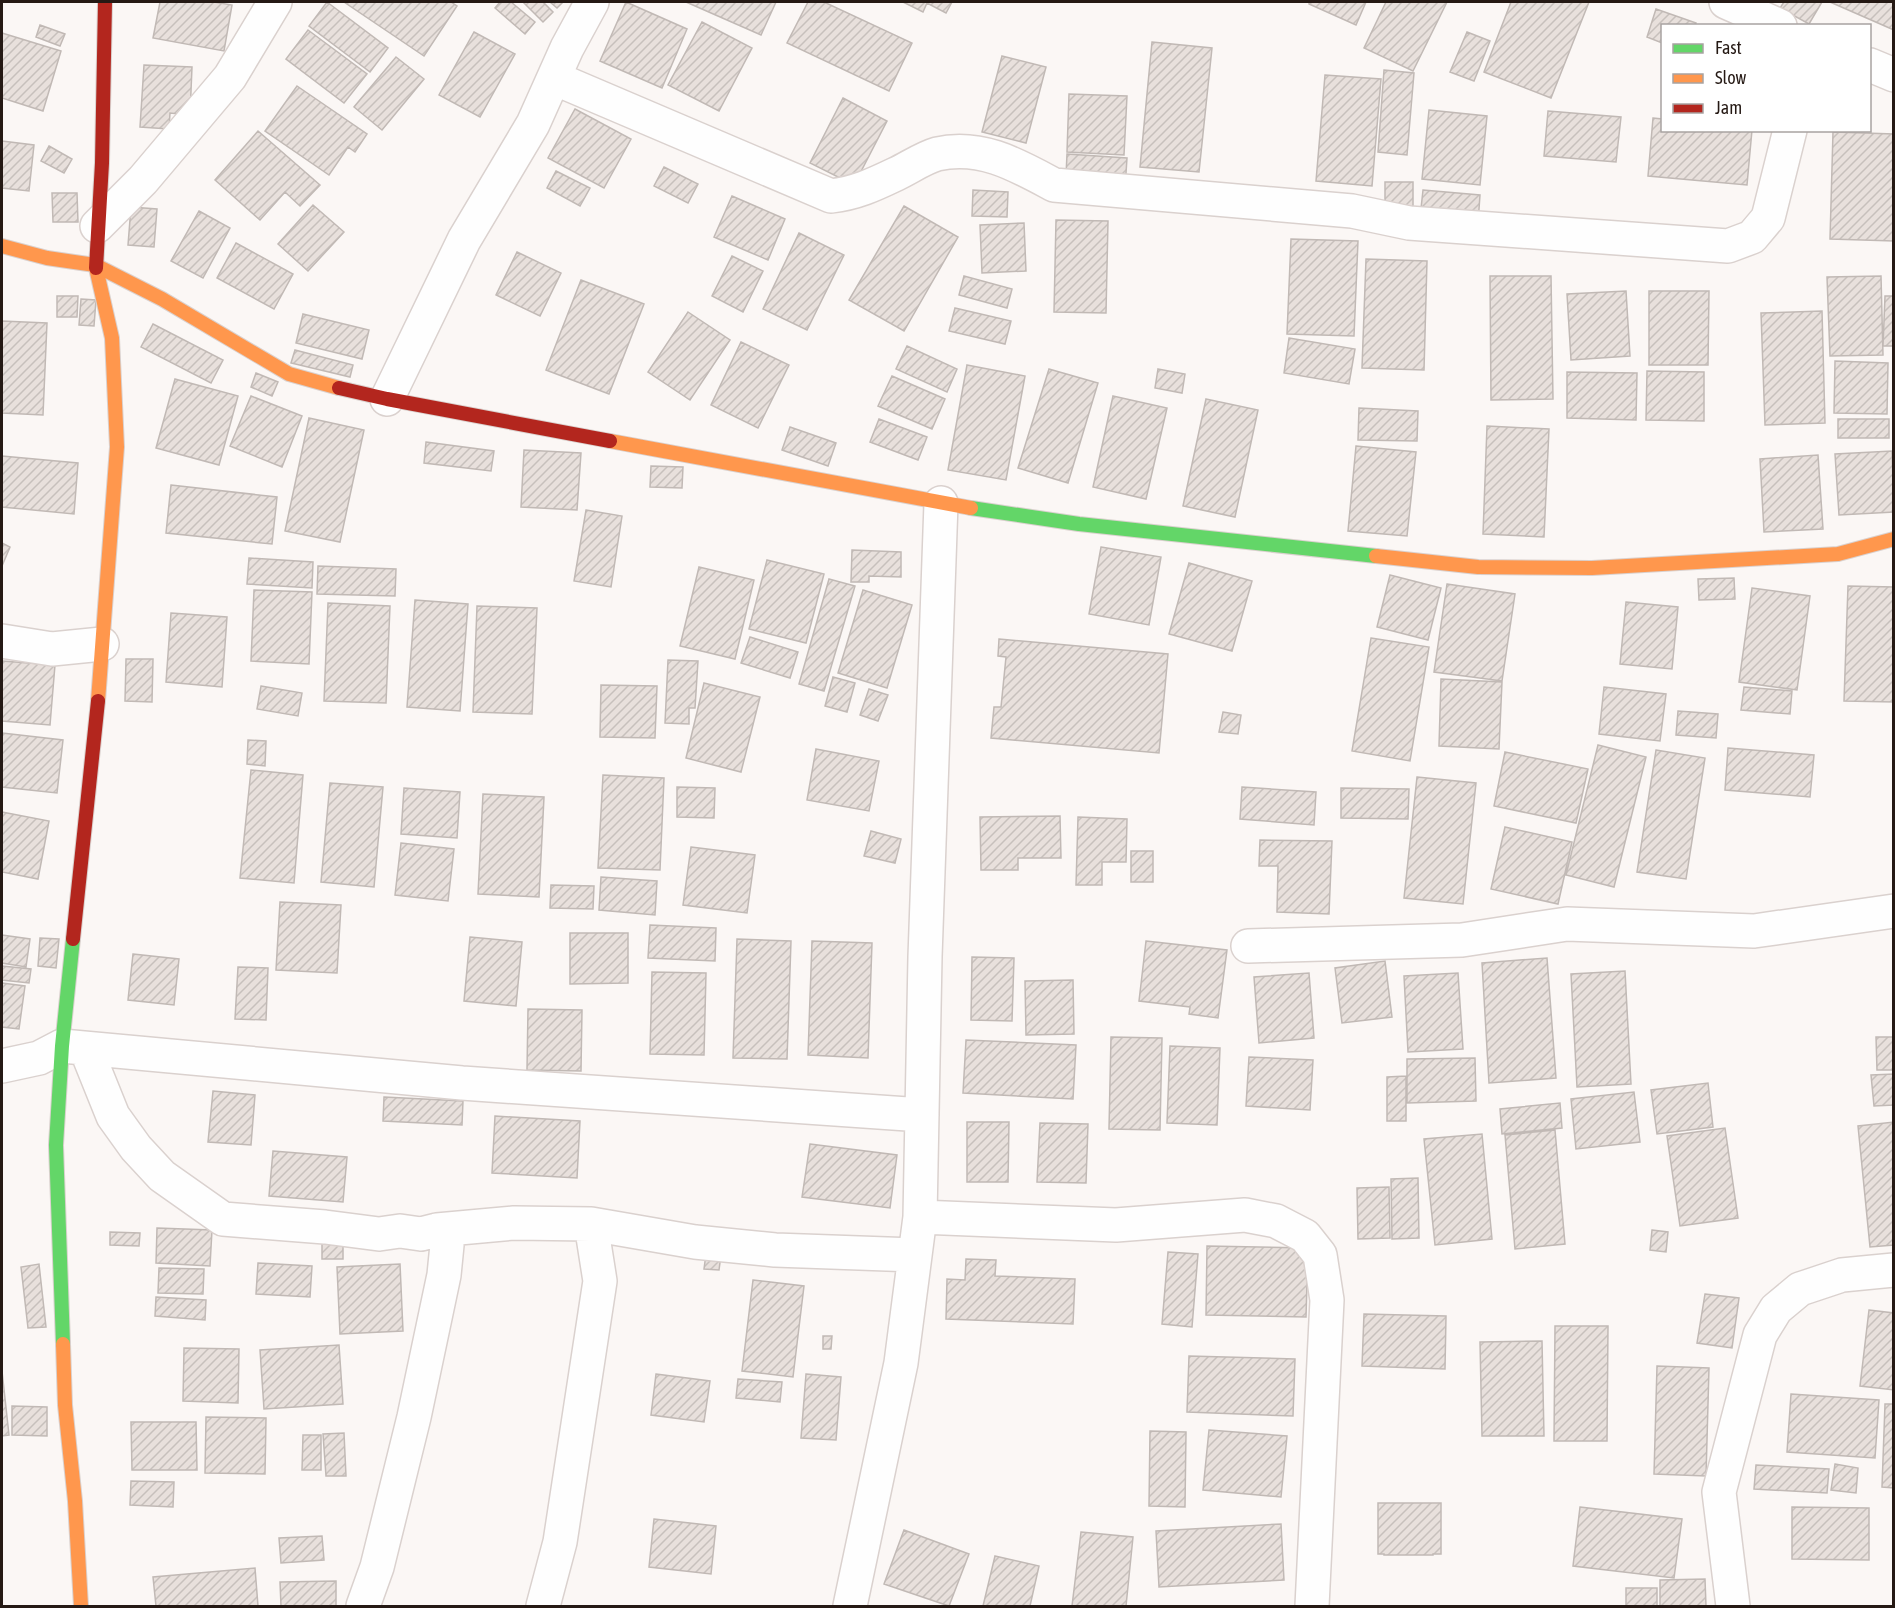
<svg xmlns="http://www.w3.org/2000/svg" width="1895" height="1608" font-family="'Asap Condensed',sans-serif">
	<defs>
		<pattern id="building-hatch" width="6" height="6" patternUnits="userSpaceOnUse" patternTransform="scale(1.5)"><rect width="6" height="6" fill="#e8e0dc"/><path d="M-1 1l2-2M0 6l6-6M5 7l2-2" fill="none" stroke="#c7c0bc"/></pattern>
	</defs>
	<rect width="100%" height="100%" fill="#fbf7f5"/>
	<path fill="url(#building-hatch)" stroke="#c1b9b5" stroke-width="1.5" d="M160,2H214L232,5L224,51L153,38Z
		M327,2L388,48L370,72L309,26Z
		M344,2H451L457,6L424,56Z
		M500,2H511L535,22L525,34L495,8Z
		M523,2H543L553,12L543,22Z
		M550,2H563L557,8Z
		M626,2L687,29L662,88L600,61Z
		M686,2H776L761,35Z
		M808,2H824L912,43L889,91L787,43Z
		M903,2H952L946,13L927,3L923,12Z
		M1309,2H1366L1356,25L1309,4Z
		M1386,2H1447L1413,71L1364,48Z
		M1511,2H1589L1551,98L1484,72Z
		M1784,2H1822L1809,24L1780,8Z
		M1830,2H1894V30Z
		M1656,9L1696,23L1695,26H1662V43L1647,37Z
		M702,22L752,48L719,111L668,85Z
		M40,25L65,34L60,46L36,37Z
		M308,30L367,74L344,103L286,59Z
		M474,32L515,54L480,117L439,95Z
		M1467,32L1490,41L1474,81L1450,72Z
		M2,33L61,51L43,111L2,98Z
		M1152,42L1212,48L1199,172L1140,167Z
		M1002,56L1046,67L1026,143L982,132Z
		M396,57L424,79L382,130L354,107Z
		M144,65L192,67L190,115L170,113L169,129L140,127Z
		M1384,70L1414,73L1407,155L1378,152Z
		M1325,75L1381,79L1372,186L1316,181Z
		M297,86L367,134L355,152L348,147L329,175L265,131Z
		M1069,94L1127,96L1124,155L1067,152Z
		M843,98L887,121L854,185L810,163Z
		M575,109L631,139L604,188L548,158Z
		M1429,110L1487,116L1480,185L1422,179Z
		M1548,111L1621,117L1616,162L1544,156Z
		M1653,118L1662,119V130H1752L1747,185L1648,176Z
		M258,131L320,185L300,206L285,192L260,220L215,180Z
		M1833,132L1894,134V241L1830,239Z
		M2,141L34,145L29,191L2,188Z
		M49,146L72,159L64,173L41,161Z
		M1067,154L1127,158L1125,188L1066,176Z
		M664,167L698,184L688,203L654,186Z
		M556,171L590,188L580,206L547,188Z
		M1385,182H1413V214L1385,213Z
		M973,190L1008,192L1007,217L972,216Z
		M1423,190L1480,195L1478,223L1420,218Z
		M52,193H77L78,222H53Z
		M732,196L785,219L768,260L714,237Z
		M313,205L344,232L308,271L278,244Z
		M904,206L958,237L904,331L849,300Z
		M131,207L157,209L154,247L128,245Z
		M199,211L230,228L203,278L171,261Z
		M1056,220L1108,221L1106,313L1054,312Z
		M1024,223L1026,271L982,273L980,225Z
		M799,233L844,255L807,330L763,309Z
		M1291,239L1358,241L1354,336L1287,334Z
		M236,243L293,274L274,309L217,278Z
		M517,252L561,273L540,316L496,295Z
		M732,256L763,271L743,312L712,296Z
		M1366,259L1427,261L1424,370L1362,368Z
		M964,276L1012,289L1007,308L959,295Z
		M1490,276H1551L1553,399L1491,400Z
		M1881,276L1883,355L1830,356L1827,277Z
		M581,280L644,304L609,394L546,370Z
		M1626,291L1630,356L1571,360L1567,294Z
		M1649,291H1709L1708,365H1649Z
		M57,296H78L77,317H57Z
		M1885,296H1894V346H1883Z
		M81,299L96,300L94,326L79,325Z
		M955,308L1011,321L1005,344L949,331Z
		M1822,311L1825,423L1765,425L1761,313Z
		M688,312L730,340L690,400L648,372Z
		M303,314L369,330L362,359L296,343Z
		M2,321L47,323L43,415L2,413Z
		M153,324L223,360L211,383L141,347Z
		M1289,338L1355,349L1349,384L1284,373Z
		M741,342L789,365L758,428L711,405Z
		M907,346L957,369L947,392L896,369Z
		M295,350L353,365L350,377L291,363Z
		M1835,361L1888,363L1887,414L1834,413Z
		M967,365L1025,376L1006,480L948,470Z
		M1049,369L1098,383L1068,483L1018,468Z
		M1158,369L1185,374L1182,393L1155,388Z
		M1647,371L1704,372V421L1646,420Z
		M1567,372L1637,373L1636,420L1567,418Z
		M256,373L278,382L272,396L251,387Z
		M892,376L945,399L932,429L878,406Z
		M175,379L238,396L219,465L156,448Z
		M251,396L302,416L282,467L230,446Z
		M1113,396L1167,408L1146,499L1093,487Z
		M1206,399L1258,410L1235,517L1183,506Z
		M1359,408L1418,411L1417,441L1358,440Z
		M309,418L364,430L340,542L285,531Z
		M879,419L927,437L918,460L870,442Z
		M1838,419H1889V438H1838Z
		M1487,426L1549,429L1544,537L1483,534Z
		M790,427L836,443L828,466L782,450Z
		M426,442L494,451L491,471L424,463Z
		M1356,446L1416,452L1407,536L1348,531Z
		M524,450L581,453L577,510L521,507Z
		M1892,451L1894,512L1839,515L1835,454Z
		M1818,455L1823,529L1764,532L1760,459Z
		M2,456L78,463L74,514L2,507Z
		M651,466L683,467L682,488L650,487Z
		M171,485L277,497L272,544L166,533Z
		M586,510L622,516L611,587L574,581Z
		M2,543L10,547L2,566Z
		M1101,547L1161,557L1149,625L1089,614Z
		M852,550L901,552V577L869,576V582H851Z
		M249,558L313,562L312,588L247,584Z
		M767,560L824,574L806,643L749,629Z
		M1189,563L1252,581L1232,651L1169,634Z
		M318,566L396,569L395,596L317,594Z
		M699,567L754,580L735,659L680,646Z
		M1390,575L1441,588L1428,640L1377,627Z
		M1734,578L1735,599L1699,600L1698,579Z
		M829,579L855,586L824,691L799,684Z
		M1447,584L1515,594L1502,681L1434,672Z
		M1848,586L1894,587V702L1844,701Z
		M1752,588L1810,596L1797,690L1739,682Z
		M254,590L312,592L309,664L251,661Z
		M863,590L912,605L887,688L838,673Z
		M415,600L468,604L460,711L407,707Z
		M1626,602L1678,607L1672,669L1620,664Z
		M328,603L390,606L386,703L324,701Z
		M477,606L537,608L532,714L473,712Z
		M171,613L227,617L222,687L166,682Z
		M750,637L798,652L790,678L741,663Z
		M1371,638L1429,647L1410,761L1352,751Z
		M999,639L1168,654L1159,753L991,738L994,707H1001L1006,657L998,656Z
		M126,659H153L152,702L125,701Z
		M668,660L698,661L695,708H689V724L665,723Z
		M2,661L55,665L50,725L2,721Z
		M833,677L855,683L847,712L825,706Z
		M1441,679L1502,682L1499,749L1439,746Z
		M704,683L760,697L741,772L686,758Z
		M601,685L657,686L655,738L600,737Z
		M261,686L302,693L298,716L257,709Z
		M1604,687L1666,694L1660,741L1599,734Z
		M1744,687L1792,691L1790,714L1741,710Z
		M869,689L888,695L878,721L860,715Z
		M1678,711L1718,714L1716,738L1676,735Z
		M1223,712L1241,715L1238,734L1219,732Z
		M2,733L63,740L57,793L2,787Z
		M248,740L266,741L265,766L247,764Z
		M1598,745L1646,757L1614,887L1566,875Z
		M1728,748L1814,755L1810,797L1725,790Z
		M816,749L879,761L869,811L807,800Z
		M1656,750L1705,758L1686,879L1637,872Z
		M1505,752L1588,769L1576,823L1494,806Z
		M251,770L303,775L294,883L240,878Z
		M603,775L664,778L660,870L598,868Z
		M1417,777L1476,783L1463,904L1404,898Z
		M330,783L383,787L374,887L321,882Z
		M677,787L715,788L714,818L677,817Z
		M1242,787L1316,792L1314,825L1240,819Z
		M404,788L460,792L457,838L401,834Z
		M1341,788L1409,789L1408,819L1341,818Z
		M483,794L544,797L539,897L478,894Z
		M2,812L49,821L38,879L2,872Z
		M1060,816L1061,858H1018V870H981L980,817Z
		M1078,817L1127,819L1126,862H1102V885H1076Z
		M1505,827L1572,842L1558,904L1491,889Z
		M871,831L901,839L895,863L864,856Z
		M1260,840L1332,841L1329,914L1277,912L1278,866H1259Z
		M401,843L454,849L448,901L395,895Z
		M691,847L755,855L747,913L683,905Z
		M1131,851H1153V882H1131Z
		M601,877L657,881L655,915L599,910Z
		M551,885L594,886L593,909L550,908Z
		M280,902L341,905L337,973L276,970Z
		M650,925L716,928L715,961L648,958Z
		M570,933H628V983L570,984Z
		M2,935L30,939L26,967L2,963Z
		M470,937L522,942L516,1006L464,1001Z
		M40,938L59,939L56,968L38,966Z
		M737,939L791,941L787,1059L733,1058Z
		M812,941L872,943L868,1058L808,1055Z
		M1146,941L1227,950L1218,1018L1189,1014L1190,1007L1139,1001Z
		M133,954L179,959L174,1005L128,1000Z
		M972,957L1014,958L1012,1021L971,1020Z
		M1547,958L1556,1078L1489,1083L1482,963Z
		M1385,961L1392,1017L1342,1023L1335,968Z
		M2,966L31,969L29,983L2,980Z
		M238,967L268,968L266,1020L235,1019Z
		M1625,971L1631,1084L1577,1087L1571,974Z
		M652,972L706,973L704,1055L650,1054Z
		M1309,973L1314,1038L1259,1043L1254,977Z
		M1458,973L1463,1049L1408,1052L1404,976Z
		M1073,980L1074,1034L1026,1035L1025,981Z
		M2,983L25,986L19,1029L2,1027Z
		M528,1009L582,1010L581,1071L527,1070Z
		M1111,1037L1162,1038L1160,1130L1109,1129Z
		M1876,1037H1894V1070H1877Z
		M966,1040L1076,1045L1073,1099L963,1093Z
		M1170,1046L1220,1048L1217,1125L1167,1123Z
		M1249,1057L1313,1060L1310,1110L1246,1106Z
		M1475,1058L1476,1101L1407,1103V1059Z
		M1894,1074V1105L1874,1106L1871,1075Z
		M1406,1076V1121H1387V1077Z
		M1708,1083L1713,1127L1657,1134L1651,1090Z
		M213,1091L255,1095L251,1145L208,1142Z
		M1634,1092L1640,1142L1576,1149L1571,1099Z
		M384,1097L463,1101L462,1125L383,1121Z
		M1560,1103L1562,1128L1502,1134L1500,1109Z
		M495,1116L580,1121L577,1178L492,1173Z
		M967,1122H1009L1008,1182H967Z
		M1894,1122V1245L1870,1247L1858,1126Z
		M1040,1123L1088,1124L1086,1183L1037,1182Z
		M1725,1128L1738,1218L1680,1226L1667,1136Z
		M1555,1130L1565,1244L1515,1249L1505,1135Z
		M1482,1134L1492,1239L1435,1245L1424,1139Z
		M810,1144L897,1155L890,1208L802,1197Z
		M273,1151L347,1157L343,1202L269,1196Z
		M1418,1178L1419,1238L1392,1239L1391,1179Z
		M1389,1187L1390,1238L1358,1239L1357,1188Z
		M157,1228L212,1230L210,1266L156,1263Z
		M1652,1230L1668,1232L1666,1252L1650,1250Z
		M110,1232L140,1233L139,1246L110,1245Z
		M322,1237H343V1259H322Z
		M1207,1246L1308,1248L1306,1317L1206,1315Z
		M1168,1252L1198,1254L1192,1327L1162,1324Z
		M706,1254L721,1255L719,1270L704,1269Z
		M966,1259L996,1260L995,1276L1075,1279L1073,1324L946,1319L947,1279L965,1280Z
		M258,1263L312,1266L310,1297L256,1294Z
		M39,1264L46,1327L28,1328L21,1267Z
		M400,1264L403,1331L340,1334L337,1267Z
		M159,1268L204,1269L203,1294L158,1293Z
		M753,1280L804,1286L793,1377L742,1371Z
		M1705,1294L1739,1298L1732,1348L1697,1343Z
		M156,1297L206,1300L205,1320L155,1316Z
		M1869,1310L1894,1313V1390L1860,1386Z
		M1364,1314L1446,1316L1445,1369L1362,1366Z
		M1555,1326H1608L1607,1441H1554Z
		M823,1336H832L831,1349H823Z
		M1542,1341L1544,1436H1482L1480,1342Z
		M339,1345L343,1404L264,1409L260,1350Z
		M184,1348L239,1349L238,1403L183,1401Z
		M1189,1356L1295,1359L1293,1416L1187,1412Z
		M1657,1366L1709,1368L1706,1476L1654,1474Z
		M2,1371L9,1435L2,1436Z
		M656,1374L710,1381L704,1422L651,1415Z
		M806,1374L841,1377L836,1440L801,1438Z
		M738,1379L782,1382L780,1402L736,1398Z
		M1791,1394L1879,1400L1875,1458L1787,1452Z
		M1885,1404H1894V1488L1882,1487Z
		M12,1406L47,1407V1436L12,1435Z
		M206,1417L266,1418L265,1474L205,1473Z
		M131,1422H196L197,1470H132Z
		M1209,1430L1287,1436L1281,1497L1203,1490Z
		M1150,1431L1186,1432L1185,1507L1149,1506Z
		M344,1433L346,1476H326L323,1434Z
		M303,1435H321V1470H302Z
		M1835,1464L1858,1468L1856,1493L1831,1490Z
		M1756,1465L1829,1469L1827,1493L1754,1489Z
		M131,1481L174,1482L173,1507L130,1505Z
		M1378,1503H1441V1554H1433V1555H1384V1554H1378Z
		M1580,1507L1682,1519L1674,1578L1573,1566Z
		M1792,1507L1869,1508V1560L1792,1559Z
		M654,1519L716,1526L711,1574L649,1567Z
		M1281,1524L1284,1580L1159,1587L1156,1531Z
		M904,1530L969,1554L949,1606L884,1584Z
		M1081,1532L1133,1537L1126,1606H1072Z
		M322,1536L324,1560L281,1563L279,1538Z
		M995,1556L1039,1566L1030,1606H983Z
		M255,1568L258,1606H156L153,1577Z
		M1705,1579L1706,1606H1660V1580Z
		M336,1581V1606H281L280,1582Z
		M1626,1588H1657V1606H1626Z"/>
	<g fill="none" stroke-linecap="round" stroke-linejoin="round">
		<g stroke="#dad1ce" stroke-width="36">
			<path id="street" d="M1726,2L1780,26
				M1870,65L1894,75
				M554,78L831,196C856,193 873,185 896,174C909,168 923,158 937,154C981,144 1017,165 1054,185L1352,211L1409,223L1728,246L1752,237L1768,218L1790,130
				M97,226L143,180L230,77L275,2
				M387,399L464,240L533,124L567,48L592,2
				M2,641L52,649L102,644
				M1248,946L1462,940L1567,924L1754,931L1894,911
				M86,1049L113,1116L136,1148L162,1176L223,1219L325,1227L379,1234L400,1231L421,1234L437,1230L447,1245L444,1275L414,1417L377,1567L363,1606
				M2,1066L39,1058L62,1046L462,1083L922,1115
				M920,1217L1116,1225L1245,1215L1276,1221L1305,1236L1320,1255L1327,1300L1312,1606
				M437,1230L514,1223L591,1224L695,1242L775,1250L915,1255
				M543,1606L560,1542L600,1281L591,1224
				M850,1606L901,1363L920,1217L925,957L941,503
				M1733,1606L1719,1492L1760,1335L1776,1309L1800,1289L1842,1275L1894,1270"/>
		</g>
		<g stroke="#dad1ce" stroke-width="16">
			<path id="fast" d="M971,508L1079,524L1376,556
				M63,1344L56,1145L62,1046L73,939"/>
		</g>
		<g stroke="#dad1ce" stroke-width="16">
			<path id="slow" d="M2,246L47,258L95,265L162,299L289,374L339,388
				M96,268L112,338L117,447L98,701
				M610,441L971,508
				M1376,556L1478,567L1592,568L1838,554L1894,539
				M63,1344L65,1405L75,1501L81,1606"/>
		</g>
		<g stroke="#dad1ce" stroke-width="16">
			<path id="jam" d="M96,268L102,163L105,2
				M339,388L387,399L610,441
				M73,939L98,701"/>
		</g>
		<use href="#street" stroke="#fefefe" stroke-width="33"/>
		<use href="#fast" stroke="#63d668" stroke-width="14"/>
		<use href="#slow" stroke="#ff974d" stroke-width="14"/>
		<use href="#jam" stroke="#b3261e" stroke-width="14"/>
	</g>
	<rect width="1895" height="1608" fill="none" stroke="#251914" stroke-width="6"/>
	<rect x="1661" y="24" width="210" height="108" fill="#ffffff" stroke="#a8a3a1" stroke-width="1.5"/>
	<rect x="1673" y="44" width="30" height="9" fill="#63d668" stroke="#a8a3a1" stroke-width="1.5"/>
	<text x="1715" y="54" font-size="18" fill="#251914">Fast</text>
	<rect x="1673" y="74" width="30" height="9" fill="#ff974d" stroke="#a8a3a1" stroke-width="1.5"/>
	<text x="1715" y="84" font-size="18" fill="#251914">Slow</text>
	<rect x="1673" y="104" width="30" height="9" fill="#b3261e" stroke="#a8a3a1" stroke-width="1.5"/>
	<text x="1715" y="114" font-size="18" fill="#251914">Jam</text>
</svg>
